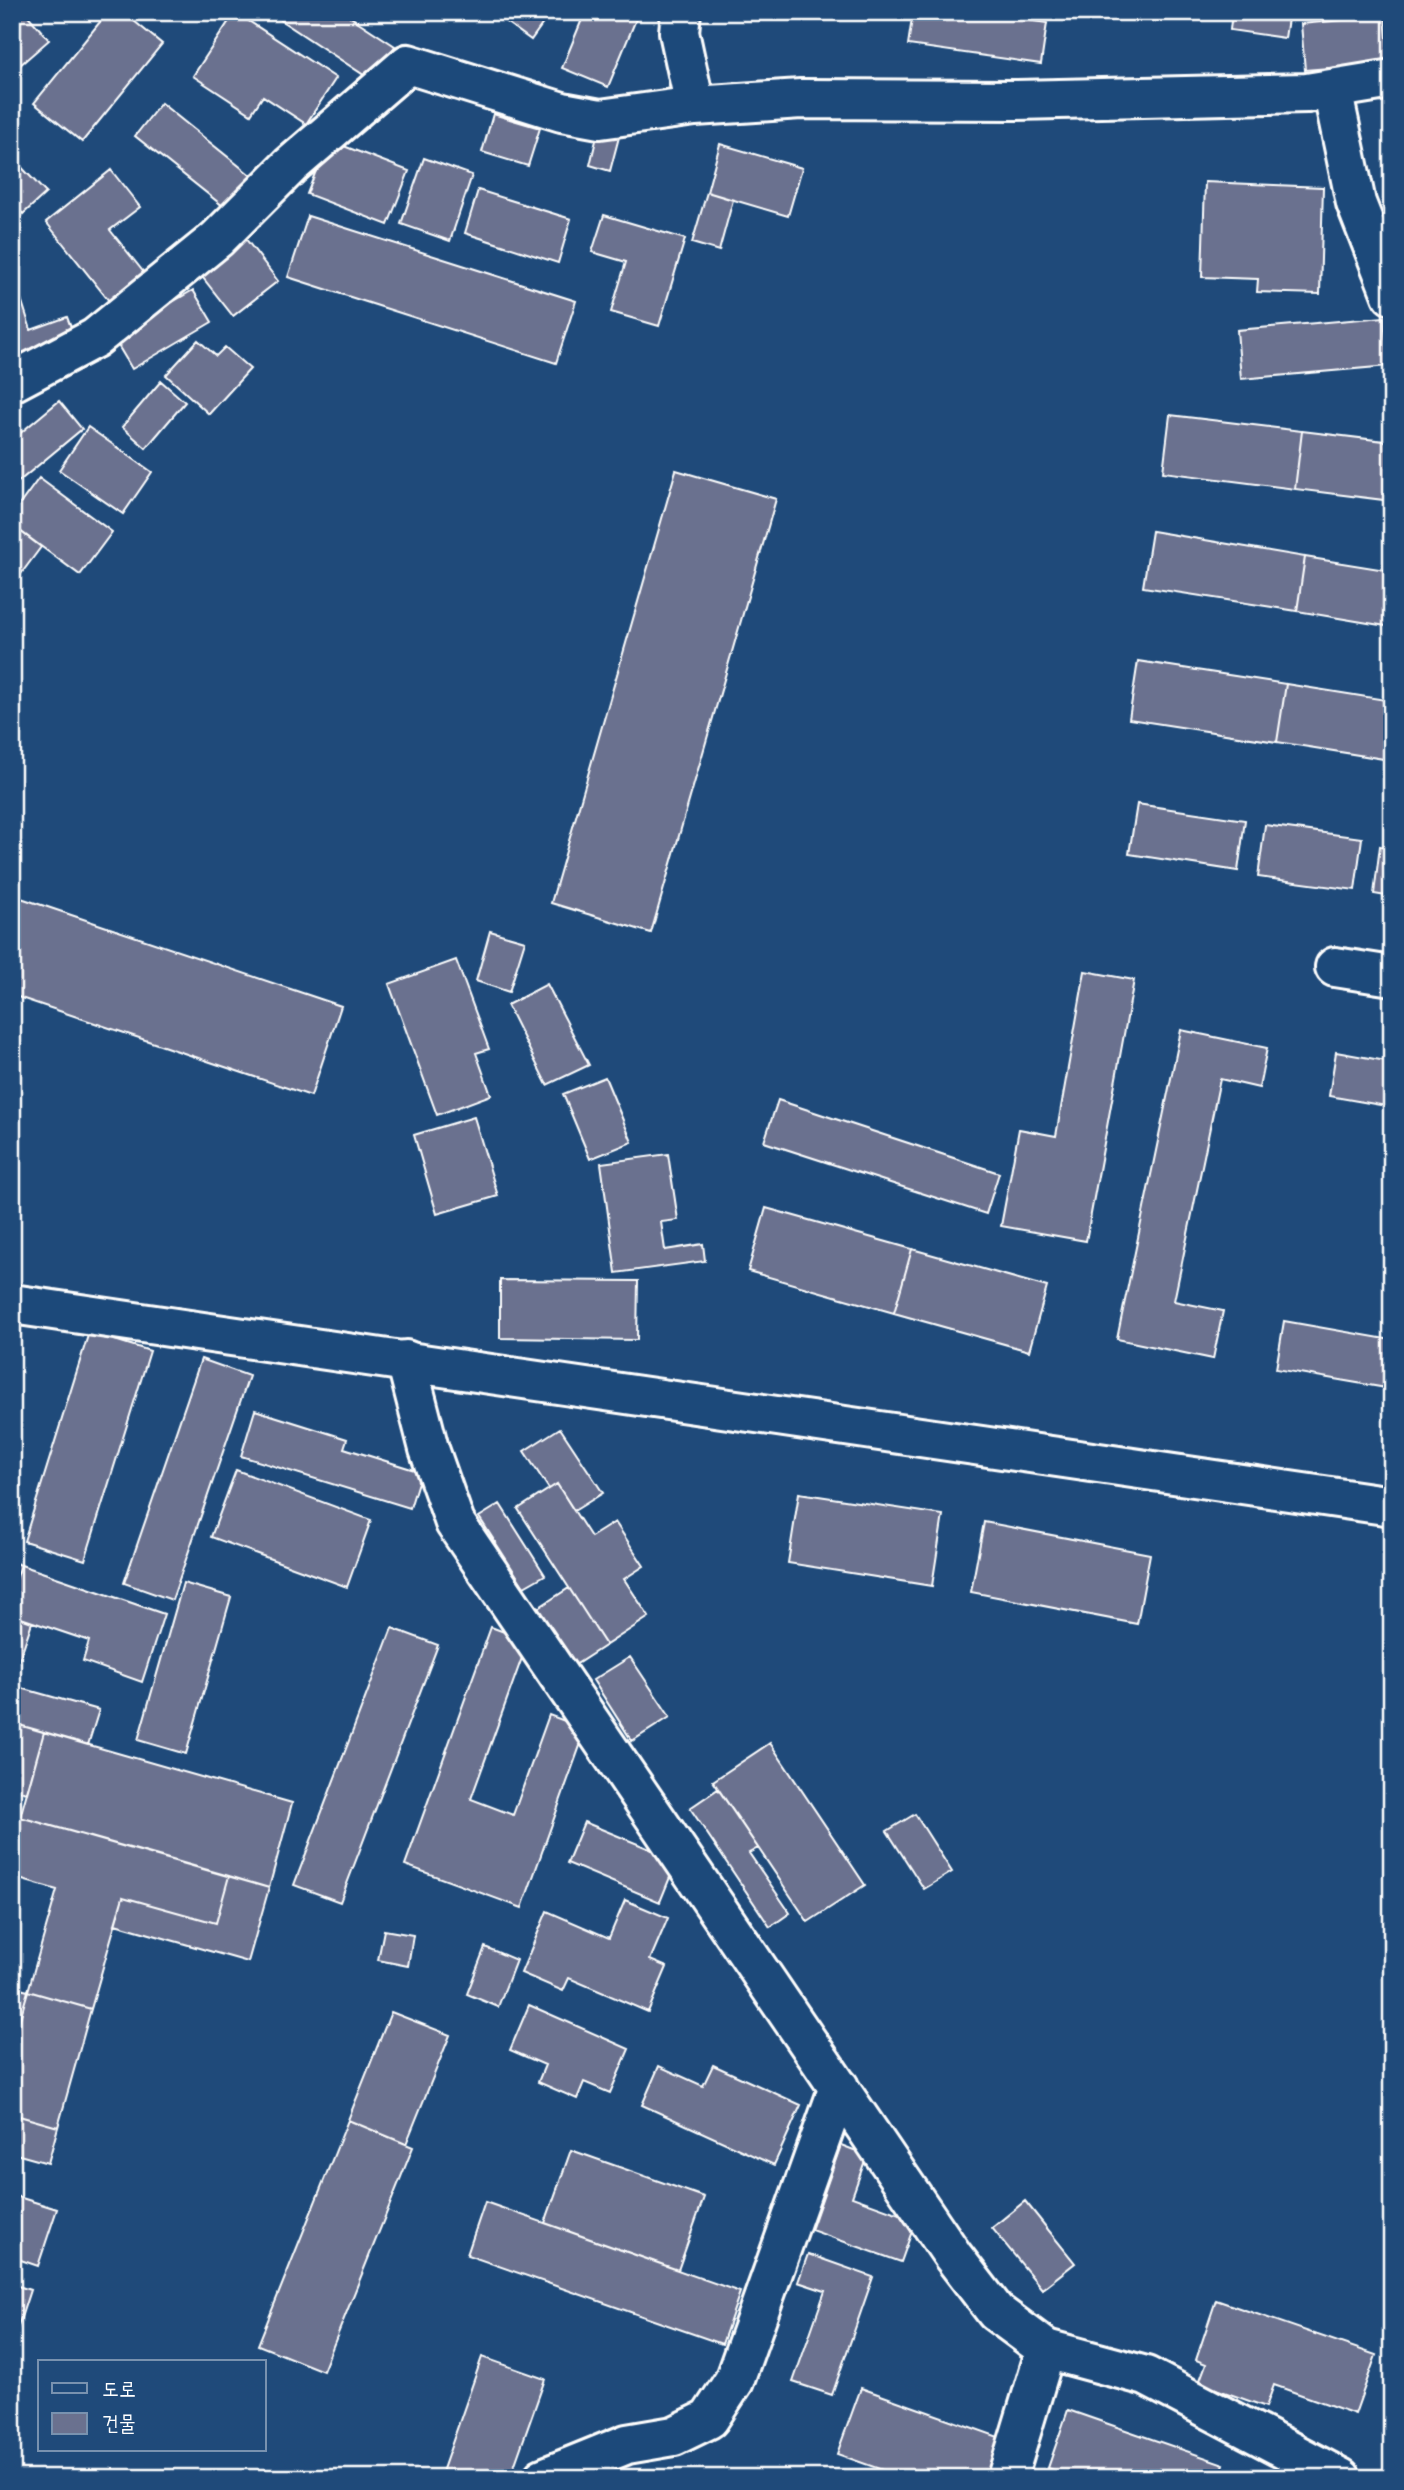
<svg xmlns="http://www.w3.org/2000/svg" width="1404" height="2490" font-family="'Playpen Sans','Poor Story',sans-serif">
	<rect width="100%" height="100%" fill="#1f4a7a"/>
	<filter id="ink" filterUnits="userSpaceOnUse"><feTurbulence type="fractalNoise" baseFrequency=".0143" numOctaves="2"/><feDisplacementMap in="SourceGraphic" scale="14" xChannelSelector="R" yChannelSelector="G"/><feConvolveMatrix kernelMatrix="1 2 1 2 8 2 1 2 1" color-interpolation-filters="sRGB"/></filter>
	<g filter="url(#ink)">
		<path fill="#6a718f" stroke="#fff" stroke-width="2" d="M12,12H25L49,40L12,72Z
			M108,12H123L162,44L82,142L34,103Z
			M235,12L336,78L306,124L263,96L251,114L193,76Z
			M268,12H343L395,46L373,81Z
			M492,12H551L531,40Z
			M585,12H639L608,87L562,68Z
			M913,12H971L1047,23L1041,64L908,45Z
			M1232,12H1289L1285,38L1230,30Z
			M1385,16L1389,63L1305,70L1301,24Z
			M161,103L259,182L233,214L135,136Z
			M493,114L540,128L528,166L482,152Z
			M598,132L619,137L610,171L590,165Z
			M328,140L409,171L388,225L307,194Z
			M720,144L802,168L788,216L707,192Z
			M12,157L46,193L23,214L12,203Z
			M424,158L472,175L450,241L401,224Z
			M111,170L140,207L110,230L145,274L110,302L46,222Z
			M1205,182L1323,187L1320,294L1257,292L1258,279L1202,277Z
			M478,190L571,219L558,263L465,233Z
			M707,192L733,200L719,251L692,243Z
			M604,215L685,239L659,326L611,312L626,262L592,252Z
			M308,216L576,301L556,363L288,277Z
			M242,234L278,281L233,316L196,269Z
			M17,286L31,330L67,317L78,346L16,367L12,355V288Z
			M193,290L212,322L132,369L113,337Z
			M1384,317L1388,366L1241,379L1237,330Z
			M198,340L216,356L225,347L250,369L209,414L166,375Z
			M161,381L185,402L146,448L122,427Z
			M59,401L82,429L12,487V440Z
			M1170,415L1302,431L1295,489L1163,472Z
			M88,427L152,472L123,514L59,470Z
			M1302,431L1392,442V501L1295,489Z
			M676,470L776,499L651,933L551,903Z
			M39,478L112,532L80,575L12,525V515Z
			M12,525L41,547L12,586Z
			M1152,531L1305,557L1297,611L1143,587Z
			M1305,557L1392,571V627L1297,611Z
			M1138,661L1286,684L1277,742L1129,719Z
			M1286,684L1392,701L1384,759L1277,742Z
			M1392,710V760L1384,759Z
			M1137,804L1245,820L1238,871L1129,854Z
			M1265,825L1362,838L1355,890L1258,877Z
			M1380,846L1392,848V897L1374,894Z
			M12,895L341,1006L311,1096L12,995Z
			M490,931L525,941L509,992L476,981Z
			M456,960L489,1049L476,1053L491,1095L437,1115L389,984Z
			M1085,971L1134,980L1086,1241L1001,1226L1019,1129L1056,1136Z
			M547,984L589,1065L547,1085L507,1005Z
			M1181,1030L1267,1048L1259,1088L1220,1079L1174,1301L1223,1311L1213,1359L1117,1339Z
			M1336,1052L1392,1062V1107L1329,1096Z
			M605,1077L632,1142L590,1159L563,1094Z
			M778,1100L999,1173L986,1214L764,1142Z
			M474,1117L498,1196L437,1214L414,1135Z
			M668,1154L678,1220L661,1222L665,1250L703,1244L705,1261L616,1273L601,1163Z
			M766,1208L912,1249L894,1313L748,1271Z
			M912,1249L1047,1287L1029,1351L894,1313Z
			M500,1280L638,1281L637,1340L500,1338Z
			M1284,1321L1392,1340V1389L1276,1369Z
			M89,1332L150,1351L85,1560L24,1541Z
			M201,1359L249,1376L172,1600L124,1583Z
			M255,1410L347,1439L344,1448L421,1472L410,1508L241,1456Z
			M560,1428L603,1493L574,1511L557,1484L549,1489L524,1451Z
			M236,1470L371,1520L347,1587L211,1537Z
			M557,1484L591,1537L615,1522L644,1566L624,1579L649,1617L606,1645L518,1509Z
			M799,1493L943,1515L932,1586L788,1563Z
			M500,1504L545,1575L524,1587L479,1517Z
			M984,1522L1150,1554L1137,1624L971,1592Z
			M12,1562L21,1565L12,1592Z
			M21,1565L164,1614L142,1682L83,1661L89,1641L12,1615V1592Z
			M183,1583L231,1597L186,1754L138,1740Z
			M569,1588L606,1645L575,1665L538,1608Z
			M12,1615L32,1622L12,1681Z
			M491,1627L528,1641L471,1799L513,1815L549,1715L586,1729L522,1908L405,1865Z
			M392,1628L438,1645L340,1902L294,1885Z
			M630,1657L670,1717L632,1741L593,1680Z
			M21,1688L99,1710L88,1745L12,1723Z
			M12,1723L44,1732L27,1793L12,1789Z
			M44,1732L292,1803L269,1888L20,1817Z
			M770,1743L865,1885L808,1922L713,1781Z
			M718,1789L758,1848L749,1853L790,1913L770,1927L690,1808Z
			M915,1814L952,1872L924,1889L887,1831Z
			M20,1817L229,1876L216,1923L123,1897L91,2009L28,1991L57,1890L12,1877V1845Z
			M584,1822L677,1860L660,1902L567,1863Z
			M229,1876L269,1888L248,1962L115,1924L123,1897L216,1923Z
			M625,1900L668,1918L650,1960L667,1967L648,2012L569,1978L563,1991L521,1973L547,1911L609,1938Z
			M384,1930L413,1935L408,1966L378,1960Z
			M485,1947L516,1960L498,2007L467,1994Z
			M12,1987L28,1991L12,2046Z
			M28,1991L91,2009L58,2127L12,2114V2046Z
			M529,2005L629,2049L610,2093L584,2082L577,2099L538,2082L545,2065L510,2050Z
			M391,2012L450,2035L406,2144L348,2120Z
			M713,2065L801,2105L774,2165L642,2105L659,2066L703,2086Z
			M12,2114L58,2127L48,2163L12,2153Z
			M348,2120L413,2147L323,2371L258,2345Z
			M841,2145L867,2155L852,2197L916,2220L901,2262L811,2230Z
			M571,2150L704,2197L678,2270L545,2223Z
			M12,2195L57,2209L38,2266L12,2257Z
			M1025,2201L1075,2263L1042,2289L992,2228Z
			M485,2202L740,2292L722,2344L467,2255Z
			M808,2254L873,2277L832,2395L793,2382L825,2291L798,2282Z
			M12,2284L30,2290L13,2342H12Z
			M1216,2300L1376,2355L1355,2414L1274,2385L1266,2407L1199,2383L1206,2364L1196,2360Z
			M482,2357L545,2379L510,2478H440Z
			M861,2388L1007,2440L993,2478H905L837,2454Z
			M1068,2410L1224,2464L1219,2478H1075L1048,2468Z
			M843,2470L865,2478H840Z"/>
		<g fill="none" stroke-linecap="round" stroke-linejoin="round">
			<g stroke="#fff" stroke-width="44">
				<path id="street" d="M681,12L679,32L695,106
					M1332,89L1356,203L1392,295
					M12,382L95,338L217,239L290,166L408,64L562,112L600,119L695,106L801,99L1017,100L1307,93L1392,79
					M1335,967L1392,976
					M406,1360L429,1449L455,1523L953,2256L996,2312L1046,2349L1146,2376L1341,2478
					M543,2478L627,2444L674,2436L709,2419L734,2381L839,2087
					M1007,2478L1046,2349"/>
			</g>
			<g stroke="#fff" stroke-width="44">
				<path id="secondary" d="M12,1304L1392,1506"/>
			</g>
			<use href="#street" stroke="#1f4a7a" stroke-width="38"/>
			<use href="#secondary" stroke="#1f4a7a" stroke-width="38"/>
		</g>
	</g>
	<rect width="1404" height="2490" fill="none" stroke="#1f4a7a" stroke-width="42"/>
	<rect x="21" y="21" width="1362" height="2448" fill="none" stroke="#fff" stroke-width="2.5" filter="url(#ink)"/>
	<rect x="38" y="2360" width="228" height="91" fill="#1f4a7a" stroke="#7992af" stroke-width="2"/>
	<rect x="52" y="2383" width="35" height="10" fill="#1f4a7a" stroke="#7992af" stroke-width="2"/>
	<text x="102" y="2396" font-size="21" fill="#ffffff">도로</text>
	<rect x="52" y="2413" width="35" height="21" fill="#6a718f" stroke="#7992af" stroke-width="2"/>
	<text x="102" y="2430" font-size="21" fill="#ffffff">건물</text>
</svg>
